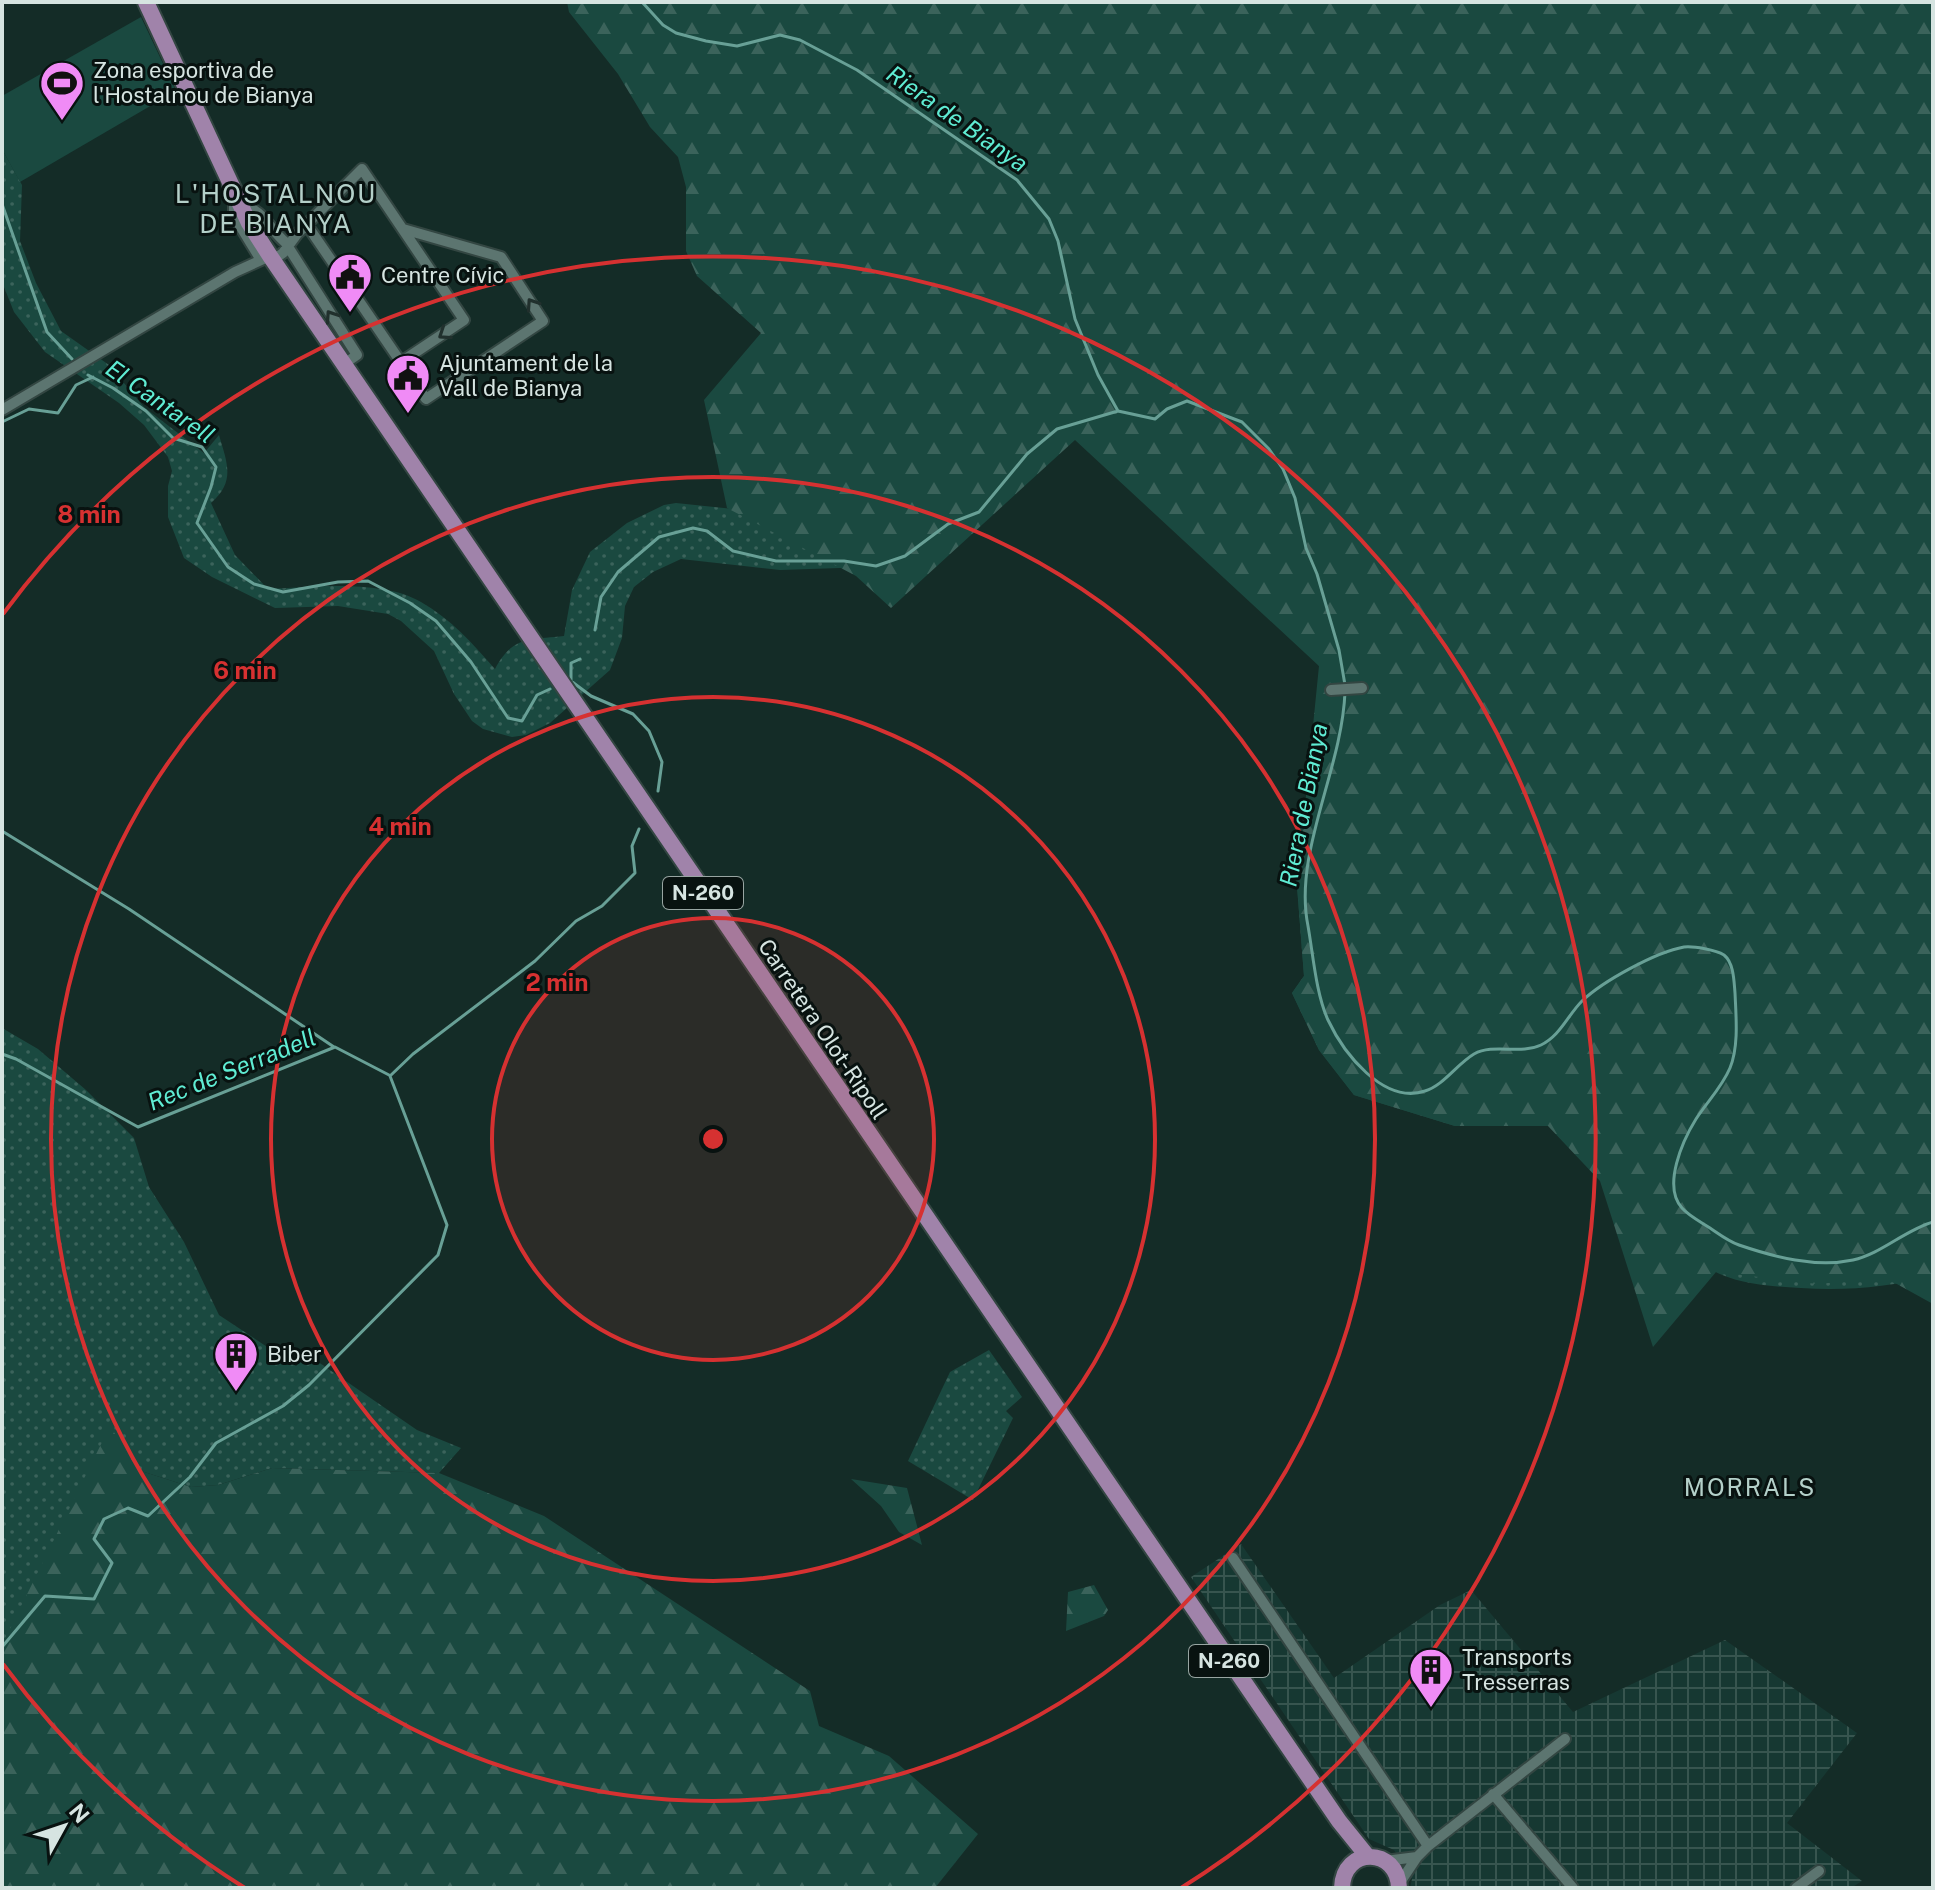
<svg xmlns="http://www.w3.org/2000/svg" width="1935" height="1890" font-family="'Public Sans',sans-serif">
	<defs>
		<pattern id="industrial-grid" width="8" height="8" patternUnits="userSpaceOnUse" patternTransform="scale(2)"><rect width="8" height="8" fill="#163832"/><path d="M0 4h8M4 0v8" fill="none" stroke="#37554f"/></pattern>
		<pattern id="grass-dots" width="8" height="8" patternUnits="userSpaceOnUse" patternTransform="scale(2)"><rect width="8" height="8" fill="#1a4940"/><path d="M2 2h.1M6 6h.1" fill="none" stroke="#3b635b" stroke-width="1.8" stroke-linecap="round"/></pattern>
		<pattern id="forest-firs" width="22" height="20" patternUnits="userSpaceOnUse" patternTransform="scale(2)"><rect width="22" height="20" fill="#1a4940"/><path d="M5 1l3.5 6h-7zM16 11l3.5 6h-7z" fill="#3b635b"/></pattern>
	</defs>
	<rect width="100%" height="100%" fill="#142c27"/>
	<path fill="url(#industrial-grid)" d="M1241,1544L1334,1678L1440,1605L1471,1590L1573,1712L1725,1640L1857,1733L1787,1823L1862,1881L1851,1888H1410L1412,1879L1394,1850L1369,1839L1191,1577Z"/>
	<path fill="url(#grass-dots)" d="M2,149L22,185L20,241L36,283L61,331L109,365L144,407L204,453L219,435C227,463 236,481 211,503L235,555L268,589C312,587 382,579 421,602C451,619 473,644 495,669C513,635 530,640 564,636L572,590L590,552L627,523L664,505L676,503L781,514L884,512L907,504L926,490L958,457L983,435L993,421L1024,387L1064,363L1111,356L1121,358L1176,387L1256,415L1296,445L1328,505L1333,549L1373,658L1377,721L1348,870L1343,951L1348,1011L1372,1059C1387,1069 1444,1073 1461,1066C1472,1062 1482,1052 1491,1046C1505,1037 1521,1031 1534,1022C1598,979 1639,910 1724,951C1752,964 1757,996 1753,1024C1749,1052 1743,1081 1730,1106C1718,1128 1704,1137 1698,1163C1704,1183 1713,1203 1730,1215C1772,1247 1886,1236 1933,1217V1276C1888,1287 1847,1291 1801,1288C1738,1285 1697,1278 1663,1219C1654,1204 1641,1181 1642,1163C1643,1142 1652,1117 1665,1100C1669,1094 1676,1088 1680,1082C1694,1060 1699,1025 1698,1000L1686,994L1672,993L1657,998L1639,1009L1561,1071L1486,1113L1455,1126L1354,1095L1319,1050L1292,993L1304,976L1297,886L1293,865L1322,713L1319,666L1280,564L1274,519L1254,482L1227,462L1157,439L1106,412L1083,415L1060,429L1023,474L995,498L961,533L936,551L899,566L780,570L681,559L653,572L634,587L625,606L622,638L610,670L550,723L526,735L512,737L483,729L472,721L454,694L434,651L401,621L388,614L338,606L275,608L212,577L184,558L168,517V486L172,471L168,457L144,425L119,403L45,352L14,312L2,282L4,229L2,223Z
		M2,1028L38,1049L86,1090L134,1138L149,1187L184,1242L219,1315L296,1366L308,1355L417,1430L461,1448L439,1473L272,1468L218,1485L191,1487L138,1470L5,1640L2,1635Z
		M989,1350L1022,1397L1006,1411L1013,1418L973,1500L908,1461L950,1372Z"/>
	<path fill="url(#forest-firs)" d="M567,2H1933V1304L1886,1278L1817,1284L1716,1272L1653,1347L1600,1181L1548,1126H1455L1354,1095L1319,1050L1292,993L1304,976L1297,886L1319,666L1075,440L891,608L856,576L727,508L704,400L761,333L697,276L686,251V187L678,157L650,127L618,74L569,12Z
		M110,1426L138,1470L191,1487L218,1485L272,1468L439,1473L544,1516L810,1691L819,1726L889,1756L978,1834L935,1888H2V1635L5,1639Z
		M851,1479L907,1488L922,1545L899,1532L881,1506Z
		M1094,1585L1108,1610L1104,1616L1066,1631L1068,1592Z"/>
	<path fill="#1a4940" d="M141,17L176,91L20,182L2,149V96Z"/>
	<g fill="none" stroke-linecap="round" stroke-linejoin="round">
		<path stroke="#68a096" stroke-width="3" d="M642,2L663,25L676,33L706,41L737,46L780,35L800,40L857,70L1017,180L1049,219L1058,241L1075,319L1098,375L1118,411L1155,419L1167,409L1187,401L1242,422L1269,449L1283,469L1295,498L1306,548L1317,574L1339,650L1345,685
			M2,204L47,332L72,359
			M88,375L113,388L146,411L173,438L202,447L216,467L211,487L197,523L228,567L254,584L283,592L338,582L368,581L410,603L436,621L471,662L508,718L522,721L537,695L550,689
			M2,422L29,409L58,413L76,385L93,377
			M595,630L601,597L618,572L659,537L693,528L707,531L733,551L776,561H844L876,566L905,556L948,524L979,512L1027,454L1057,429L1118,411
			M580,659L571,663V681L591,696L633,714L649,731L662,762L658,791
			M1345,692C1342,770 1293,853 1308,926C1313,954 1316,994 1328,1020C1343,1052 1383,1105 1425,1091C1444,1085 1457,1064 1474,1054C1494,1043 1520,1055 1541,1045C1560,1036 1568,1015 1582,1001C1603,981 1656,952 1684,947C1694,946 1716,950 1724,955C1734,963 1734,982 1735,993C1736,1016 1739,1046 1730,1068C1722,1087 1707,1102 1696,1119C1683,1140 1662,1186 1682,1208C1689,1216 1701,1222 1710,1228C1719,1234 1728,1241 1739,1245C1774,1257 1816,1268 1853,1260C1881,1254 1905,1230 1933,1222
			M2,831L129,909L334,1047
			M2,1054L16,1059L138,1127L335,1047L389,1075
			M2,1647L45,1596L94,1599L112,1563L94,1539L104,1519L128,1508L148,1516L190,1477L216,1443L283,1406L309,1385L438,1255L447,1225L390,1076L413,1054L535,961L576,921L602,906L635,873L632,846L639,829"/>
		<g stroke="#334642" stroke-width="14">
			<path id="minor" d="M234,199V216L261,260
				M242,206C261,207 271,231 285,242L357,355L344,364
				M307,225L426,399L543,321L501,257L403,229
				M273,260L283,253L297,234L362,169L464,320L401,362
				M2,410L235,272L270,256
				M1331,690L1362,688
				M1233,1558L1428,1846
				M1493,1794L1573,1888
				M1385,1861L1417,1857
				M1399,1884L1417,1857L1428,1846L1565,1739
				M1796,1888L1819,1871"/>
		</g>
		<g stroke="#334642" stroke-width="20">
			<path id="primary" d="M146,2L249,223L270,256L1339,1821L1368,1857
				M1342,1888C1343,1846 1398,1847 1399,1888"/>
		</g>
		<use href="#minor" stroke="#5c7570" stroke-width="10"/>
		<use href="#primary" stroke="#a083aa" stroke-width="16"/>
	</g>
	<defs><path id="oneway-chevron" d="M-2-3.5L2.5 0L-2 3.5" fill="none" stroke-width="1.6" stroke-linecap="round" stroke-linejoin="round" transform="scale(2)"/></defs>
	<g stroke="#21302d">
		<use href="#oneway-chevron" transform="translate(532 304) rotate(-124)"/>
		<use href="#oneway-chevron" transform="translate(331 316) rotate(-124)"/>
		<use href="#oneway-chevron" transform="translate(444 334) rotate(146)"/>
	</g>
	<circle cx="713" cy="1139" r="221" fill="#d63131" fill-opacity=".12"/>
	<g fill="none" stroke="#d63131" stroke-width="4">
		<circle cx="713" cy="1139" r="221"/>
		<circle cx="713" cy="1139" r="442"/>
		<circle cx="713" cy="1139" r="662"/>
		<path d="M245 1888A883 883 0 0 1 3 1664M3 614A883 883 0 1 1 1181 1888"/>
	</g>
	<defs>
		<g id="stadium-pin" transform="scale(2.3)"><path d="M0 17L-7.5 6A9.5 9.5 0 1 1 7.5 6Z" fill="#f08bf6" stroke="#081210"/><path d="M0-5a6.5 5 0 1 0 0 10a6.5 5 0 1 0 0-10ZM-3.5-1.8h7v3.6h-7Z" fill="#111"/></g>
		<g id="civic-pin" transform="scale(2.3)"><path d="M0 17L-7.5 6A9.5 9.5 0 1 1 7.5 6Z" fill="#f08bf6" stroke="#081210"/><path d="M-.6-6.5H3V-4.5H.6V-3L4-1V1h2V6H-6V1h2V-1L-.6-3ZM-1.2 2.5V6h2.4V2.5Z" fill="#111"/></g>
		<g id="building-pin" transform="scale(2.3)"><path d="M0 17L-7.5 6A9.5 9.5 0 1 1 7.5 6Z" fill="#f08bf6" stroke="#081210"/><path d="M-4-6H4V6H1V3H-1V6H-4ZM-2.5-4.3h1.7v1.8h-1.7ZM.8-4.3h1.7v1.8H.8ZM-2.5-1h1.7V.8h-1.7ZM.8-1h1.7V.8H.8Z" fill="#111"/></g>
	</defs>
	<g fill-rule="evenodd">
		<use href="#stadium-pin" x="62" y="83"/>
		<use href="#civic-pin" x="350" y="275"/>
		<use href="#civic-pin" x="408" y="376"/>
		<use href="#building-pin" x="236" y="1354"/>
		<use href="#building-pin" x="1431" y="1670"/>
	</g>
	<g text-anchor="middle" stroke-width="6" stroke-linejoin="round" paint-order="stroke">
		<g fill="#081210" stroke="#98a5a2" stroke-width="2">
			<rect x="663" y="877" width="80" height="32" rx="6"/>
			<rect x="1189" y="1645" width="80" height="32" rx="6"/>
		</g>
		<g font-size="20" font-weight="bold" fill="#d6e4e1">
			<text x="703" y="900">N-260</text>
			<text x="1229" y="1668">N-260</text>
		</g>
		<g font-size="22" fill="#d6e4e1" stroke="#081210" text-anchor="start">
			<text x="93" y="78">Zona esportiva de<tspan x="93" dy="25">l'Hostalnou de Bianya</tspan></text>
			<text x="381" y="283">Centre Cívic</text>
			<text x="439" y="371">Ajuntament de la<tspan x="439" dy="25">Vall de Bianya</tspan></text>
			<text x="267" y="1362">Biber</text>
			<text x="1462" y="1665">Transports<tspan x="1462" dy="25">Tresserras</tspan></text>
		</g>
		<g font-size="22" fill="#d6e4e1" stroke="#081210">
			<text transform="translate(823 1029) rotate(56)" y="8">Carretera Olot-Ripoll</text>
		</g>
		<g font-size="24" font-style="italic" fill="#5fecd3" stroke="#081210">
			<text transform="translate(957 119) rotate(35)" y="8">Riera de Bianya</text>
			<text transform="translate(160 402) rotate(35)" y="8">El Cantarell</text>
			<text transform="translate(1304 805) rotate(-79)" y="8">Riera de Bianya</text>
			<text transform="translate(232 1070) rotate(-22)" y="8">Rec de Serradell</text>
		</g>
		<g font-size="24" letter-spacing="2" fill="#b4d0c9" stroke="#081210">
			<text x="1750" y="1496">MORRALS</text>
		</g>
		<g font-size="26" letter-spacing="2" fill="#b4d0c9" stroke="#081210">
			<text x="276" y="203">L'HOSTALNOU<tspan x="276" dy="30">DE BIANYA</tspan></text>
		</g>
	</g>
	<circle cx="713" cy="1139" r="12" fill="#d63131" stroke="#081210" stroke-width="4"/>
	<g font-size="24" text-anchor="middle" font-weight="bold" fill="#d63131" stroke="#081210" stroke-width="6" stroke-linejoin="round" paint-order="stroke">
		<text x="89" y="523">8 min</text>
		<text x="245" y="679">6 min</text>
		<text x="400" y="835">4 min</text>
		<text x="557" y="991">2 min</text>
	</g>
	<rect width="1935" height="1890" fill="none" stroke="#d6e4e1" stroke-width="8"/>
	<g transform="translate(64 1826) rotate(50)" stroke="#081210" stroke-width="6" paint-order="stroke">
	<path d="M0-6L14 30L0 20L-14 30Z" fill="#d6e4e1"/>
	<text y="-12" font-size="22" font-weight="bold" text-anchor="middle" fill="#d6e4e1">N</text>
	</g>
</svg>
